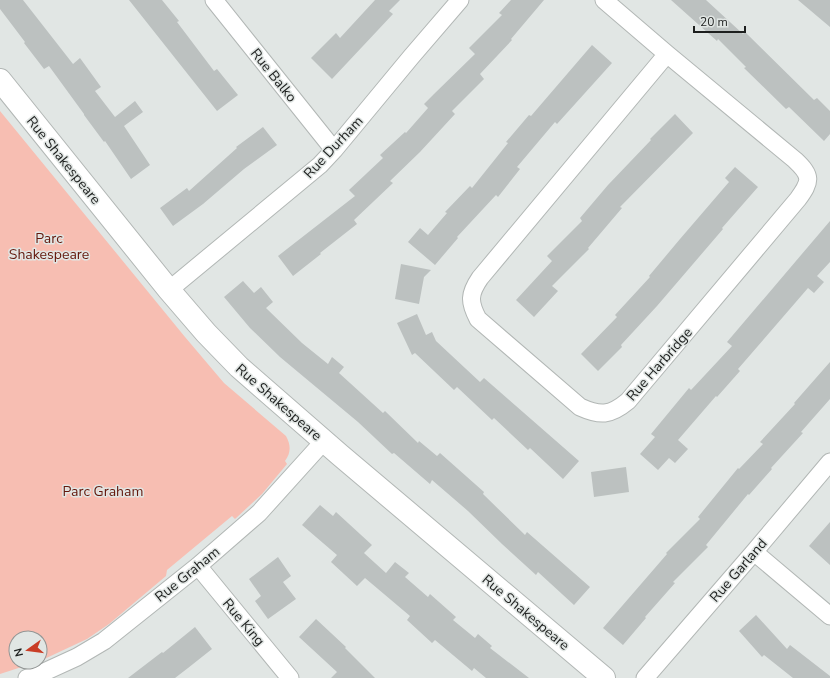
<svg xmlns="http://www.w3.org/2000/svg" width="830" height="678" font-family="'Nunito Sans',sans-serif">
	<rect width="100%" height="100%" fill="#e1e6e4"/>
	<path fill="#f7beb2" d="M0,111L185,337L224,383L286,436C291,445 291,453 285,461L287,464L262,494L235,519L232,516L167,570L166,576L109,624L87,639L40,661V638H16V662H37L0,674Z"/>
	<path fill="#bcc1c0" d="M0,0H23L73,64L80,58L101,87L95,91L115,117L135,101L143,112L124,126L150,165L131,179L105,141L104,142L84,115V114L49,66L44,69L24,43L25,42L0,9Z
		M129,0H162L179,21L177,22L214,71L217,69L238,95L217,111Z
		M375,0H400L389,11L393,14L332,79L311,58L336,33L340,38Z
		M511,0H544L511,39L512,40L480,74L484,79L452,111L455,114L420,152L390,181L393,183L354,220L357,224L320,253L321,254L293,276L278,256L355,196L349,190L383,158L380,155L405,132L406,133L428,108L424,104L434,94L475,54L469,48L502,15L499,13Z
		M671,0H706L743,34L745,32L814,100L817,98L830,111V134L824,141L789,107L786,109L744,68L746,67L718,39L717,41Z
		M798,0H830V27Z
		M592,45L612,63L557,124L555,122L517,167L520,169L498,197L496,195L457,237L458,238L435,265L408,242L420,228L428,235L447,213L445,212L470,186L472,188L508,143L506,142L529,115L531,116Z
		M675,114L693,133L620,207L622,208L588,248L589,249L552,286L558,291L534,317L516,300L552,261L547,256L582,221L580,218L608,185L651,140L650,139Z
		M263,127L277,145L244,169L203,204L173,226L160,208L187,188L189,191L237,148L236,147Z
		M735,167L758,187L722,228L723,229L657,306L621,345L622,347L598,371L581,354L617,317L615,315L650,277L649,276L680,239L729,182L725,178Z
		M830,221V262L817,276L824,282L814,293L808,288L738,369L740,371L717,397L716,396L678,440L688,449L675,463L669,458L658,470L640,454L655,437L651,434L689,388L691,390L732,346L727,342Z
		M401,264L431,270L424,277L419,304L395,299Z
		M243,281L254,293L261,287L273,302L266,308L302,343L328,364L332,357L344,367L339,373L383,413L385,411L418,443L419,441L437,456L440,453L484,492L483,494L525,535L527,532L590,587L574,605L538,572L536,575L502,544L468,511L432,480L430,484L394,453L392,454L358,422L280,357L250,328L224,297Z
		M417,314L426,335L432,332L436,341L480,382L484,378L579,461L563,479L530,448L528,450L494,418L492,420L457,387L454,390L415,353L412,355L397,323Z
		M830,362V399L801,432L803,433L771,468L772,469L749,495L748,494L706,545L708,547L673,582L675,583L645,617L646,618L623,645L603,628L667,554L666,553L700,519L698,517L738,468L739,469L763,444L760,442L795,404L794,403Z
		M626,467L629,492L594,497L591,472Z
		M320,505L333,516L336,512L372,545L364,553L386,573L395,562L409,573L405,577L428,597L430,594L456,617L453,620L475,638L478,634L492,646L490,648L529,678H486L474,668L472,671L435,640L432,643L407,620L410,616L365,578L357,586L331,562L337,555L302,525Z
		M830,522V565L809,546Z
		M278,557L291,576L283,582L296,599L268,619L255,601L261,596L249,579Z
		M756,615L787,649L790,645L830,676V678H793L764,655L762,657L739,631Z
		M316,619L346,647L345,648L375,678H331L337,672L299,637Z
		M195,627L212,649L188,668L175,678H128L162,652L163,653Z"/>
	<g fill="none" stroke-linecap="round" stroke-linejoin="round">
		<g stroke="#b2b7b5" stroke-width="19">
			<path id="minor" d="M214,0L334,150
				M604,0L667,54L795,160C812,176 811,181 798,199L628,401C610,416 600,416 580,407L478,319C469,302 469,294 480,278L667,54
				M169,290L320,165L334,150L411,57L460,0
				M754,552L830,616
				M198,566L290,678
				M27,678L40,674L77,657L104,641L198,566L259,513L324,441
				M645,678L754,552L830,462"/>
		</g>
		<g stroke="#b2b7b5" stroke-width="24">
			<path id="tertiary" d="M0,80L169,290L206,333L239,367L340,455L604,678"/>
		</g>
		<use href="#minor" stroke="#fff" stroke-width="17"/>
		<use href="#tertiary" stroke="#fff" stroke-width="22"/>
	</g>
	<g text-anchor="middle" stroke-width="3" stroke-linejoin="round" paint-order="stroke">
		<g font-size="14" fill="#1d1f1e" stroke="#e1e6e4">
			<text transform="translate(274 75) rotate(51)" y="5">Rue Balko</text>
			<text transform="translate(333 147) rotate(-47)" y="5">Rue Durham</text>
			<text transform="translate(64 160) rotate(51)" y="5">Rue Shakespeare</text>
			<text transform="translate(659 364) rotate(-49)" y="5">Rue Harbridge</text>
			<text transform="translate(279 402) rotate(41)" y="5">Rue Shakespeare</text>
			<text transform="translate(738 570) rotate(-49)" y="5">Rue Garland</text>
			<text transform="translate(187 574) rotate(-39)" y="5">Rue Graham</text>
			<text transform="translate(526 612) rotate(40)" y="5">Rue Shakespeare</text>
			<text transform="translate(244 622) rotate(50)" y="5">Rue King</text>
		</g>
		<g font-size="14" fill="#64180c" stroke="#e1e6e4">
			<text x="49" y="243">Parc<tspan x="49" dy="16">Shakespeare</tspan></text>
			<text x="103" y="496">Parc Graham</text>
		</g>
	</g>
	<g transform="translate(28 650) rotate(256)"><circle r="19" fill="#e1e6e4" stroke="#939695"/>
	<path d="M0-3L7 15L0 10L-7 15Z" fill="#c93d26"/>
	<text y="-6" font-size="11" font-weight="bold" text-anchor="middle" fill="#1d1f1e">N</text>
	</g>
	<path d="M694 26v6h51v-6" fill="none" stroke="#1d1f1e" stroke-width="2"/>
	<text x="700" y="26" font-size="12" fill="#1d1f1e" stroke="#e1e6e4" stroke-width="3" paint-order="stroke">20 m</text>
</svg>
